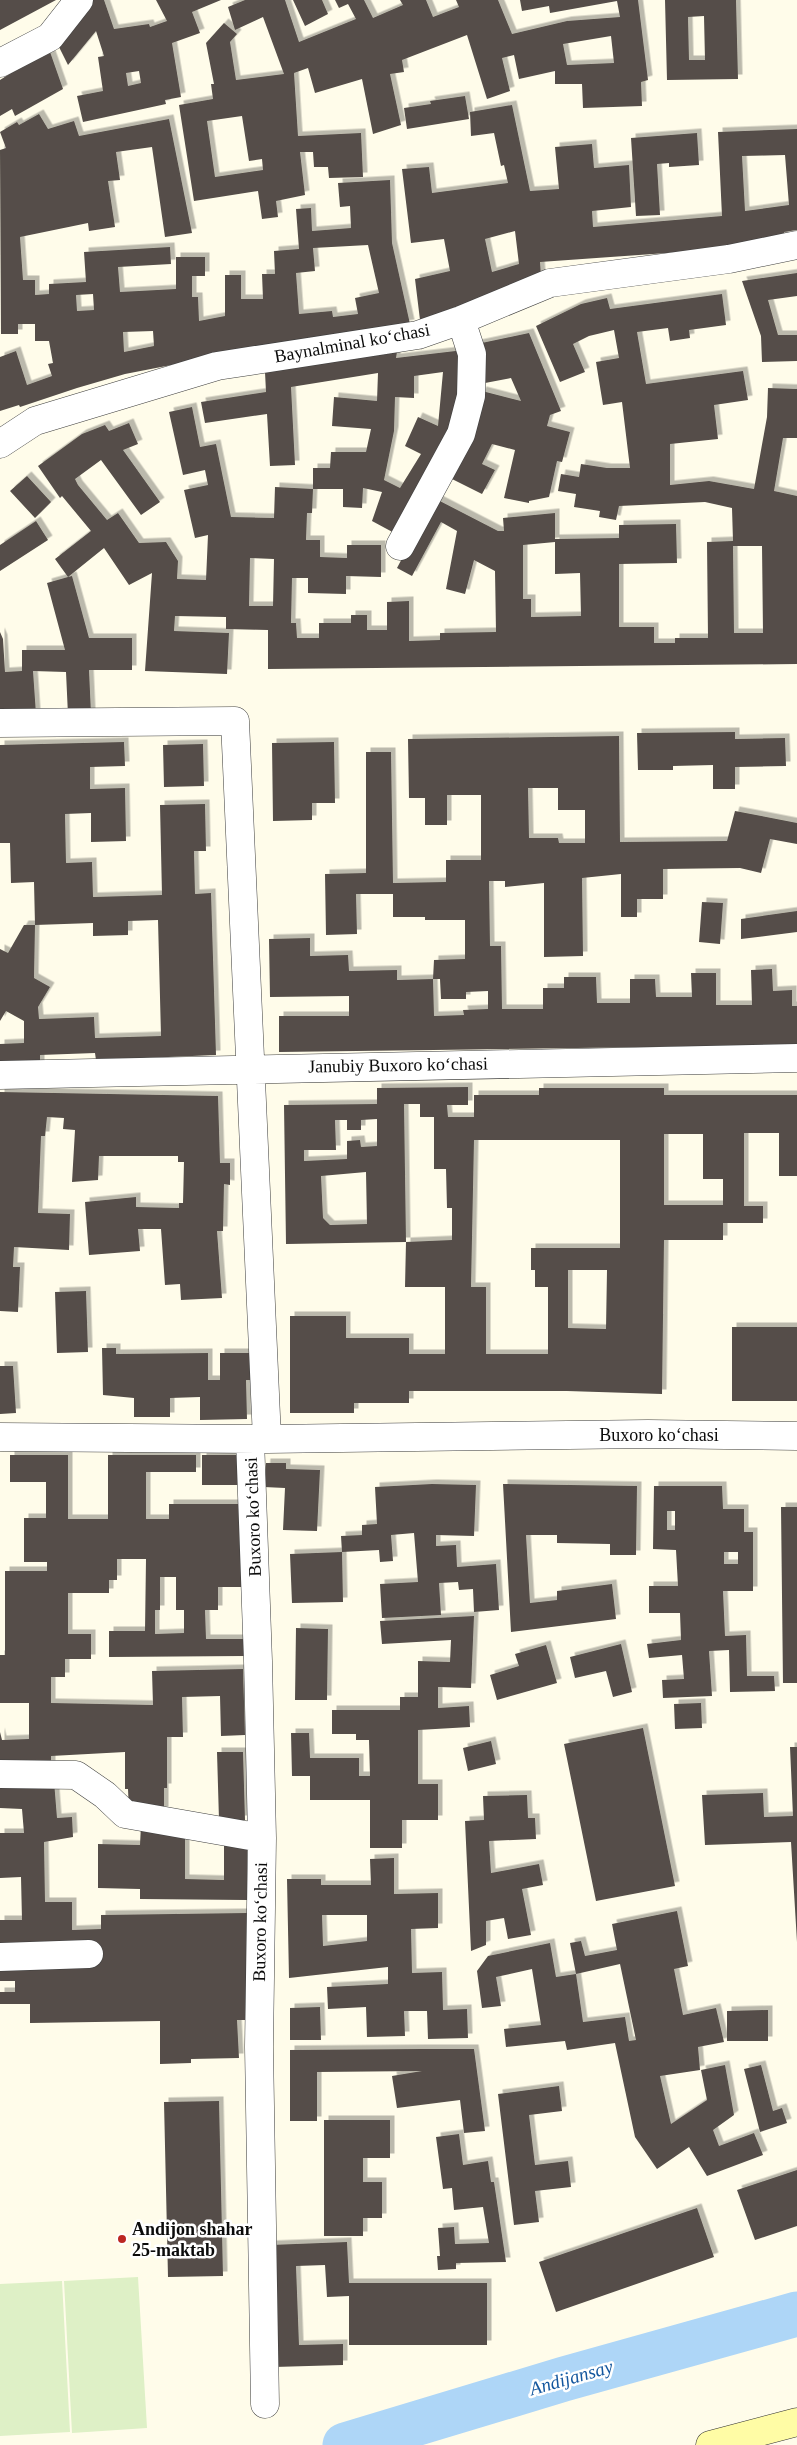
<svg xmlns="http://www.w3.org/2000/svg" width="797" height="2445" font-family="Georgia,serif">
	<defs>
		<filter id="shadow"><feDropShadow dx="4.5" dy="-4.5" stdDeviation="0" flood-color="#0004"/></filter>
	</defs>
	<rect width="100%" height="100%" fill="#fffcea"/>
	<path fill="#def0c6" d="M138,2277L147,2428L72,2433L64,2281Z
		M62,2281L70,2432L0,2436V2284Z"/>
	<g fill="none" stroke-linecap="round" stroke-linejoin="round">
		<path stroke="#aed6f7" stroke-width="45" d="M345,2445L564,2379L797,2314"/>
	</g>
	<path fill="#544d48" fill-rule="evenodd" filter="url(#shadow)" d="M0,0H56L0,30Z
		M92,0H104L114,29L149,24L150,27L167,21L156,0H221L192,12L200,33L172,43L181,97L165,100L166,104L83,122L77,96L103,91L98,57L104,56L96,31L68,65L58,45ZM139,71L141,83L128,86L126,73Z
		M245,0H285L299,42L356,19L348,4L339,8L335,0H364L373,18L403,5L400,0H426L433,17L459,7L456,0H498L512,34L567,21L620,17L617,1L550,13L549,6L522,11L520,0H638L648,80L641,82L642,106L583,108L582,84H555V71L519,79L514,55L502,58L510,91L487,99L467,35L402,60L404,72L390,74L401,125L373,134L362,79L315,93L308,68L294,73L298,136L361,133L363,177L329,178L328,167H314L313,152H300L305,195L276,201L278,217L262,219L258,191L194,201L179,105L213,99L211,84H214L206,43L224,23L237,34L230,42L236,80L284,74L263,17L235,30L228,7ZM611,36L614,63L567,65L563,44ZM242,116L249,161L262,159L263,170L215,177L207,121Z
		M293,0H322L328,14L305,26Z
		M665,0H736L738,79L667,80ZM704,16L705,60H689L688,17Z
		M49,49L63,89L15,116L12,109L0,116V80Z
		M465,96L469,119L407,129L404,108L431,104L430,101Z
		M512,105L530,191L559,189L555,147L592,144L594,168L629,165L631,207L592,211L593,227L722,216L718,132L797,129V230L784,232L785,239L681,252L540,262L541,276L420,320L415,279L450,271L444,239L411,243L402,169L429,167L432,193L508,183L504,165L501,166L494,133L471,136L470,112ZM785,155L789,205L745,211L742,156ZM515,231L519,264L492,272L485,239Z
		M39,114L48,129L74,121L79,136L169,119L192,233L165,237L152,147L116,152L120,180L108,181L115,227L89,231L88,223L20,237L23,280H35V295L49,294V284L86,282L84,252L170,247L171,264L118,267L120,292L176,289V257H205V276H192V297H198L199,321L225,316V275H241V299H263L262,274H275L274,251L299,249L296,209L311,208L312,231L351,228L350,206L340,207L338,183L390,180L392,243L410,324L228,354L125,374L77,388L20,407L19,405L0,411V357L16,351L27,385L52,376L48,364L53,363L49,341H35V324H18V334H1L0,150L6,148L0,132L17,122L19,125ZM368,245L379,293L355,298L358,314L333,317L332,311L299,314L296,273L315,271L313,248ZM93,294L94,310L77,311L76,295ZM153,331L154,346L124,352L123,332Z
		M697,133L699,165L669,167V163L657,164L660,215L636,216L631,138Z
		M797,273V296L768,300L778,335H797V361L762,362L761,336L742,281Z
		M722,294L726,325L689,330L690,338L670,341L668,328L637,332L646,384L743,371L748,400L714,405L718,439L670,444V485L709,481L754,489L767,417L768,388L797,389V438H783L774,491L797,496V664L268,669V630L226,629V617L175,616L174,631L229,633L227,674L145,671L152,573L129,585L104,548L68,577L72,576L89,638H132V670H89L91,714L68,715L66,672L33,671L36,714H0V632L3,639L5,672L22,671V650H65L47,583L68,577L55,559L91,531L62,496L60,498L38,466L82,434L105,425L109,431L129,423L138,444L123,450L160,502L141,515L101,460L75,479L78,485L107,520L118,513L139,543L166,542L178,561L177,579L206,580L208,535L195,538L184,490L208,485L205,470L183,475L169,412L192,407L200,447L216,444L231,517L274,518L275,487L313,489L312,513H307L306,540H320V557L347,558V545H381V577L346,576V594L308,593V578H292L291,623H296L297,638H319V623H351V615H367V630H387V602L409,601V641L440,640V633L496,632L495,571L474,560L465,594L446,589L457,531L441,522L412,576L397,568L434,498L498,531H504L503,518L555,513V539L619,538V525L676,524L677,563L619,564V627H654V643H675V638H708L707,542L733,541L732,508L705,502L619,506L616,520L599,517L600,511L574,507L576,494L558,491L561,474L579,477L581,464L607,468H630L622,402L603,405L596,362L619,358L614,330L589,336L573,344L585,372L560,382L536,326L581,304L607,298L610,309ZM555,542V574L580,573L581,616L531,617V599H523V545ZM733,546H762L763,633H734ZM250,558L274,559L273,606H249Z
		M529,333L561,411L550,415L547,426L570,432L562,462L557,461L549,497L529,501V503L504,498L515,450L492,444L482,464L495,470L482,494L446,476L482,391L521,401L511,378L485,383L477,344Z
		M464,350L457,435L398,535L372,521L382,492L363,488L362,508L343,507V489H313V468H330L331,452H366L371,429L332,426L334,397L377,401L378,373L291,387L295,465L270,466L267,414L205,423L201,402L266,392L265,372L397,352L396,358ZM443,372L438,426L418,417L405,446L421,454L400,488L384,480L394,431L395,397L414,398V376Z
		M27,476L51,502L35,518L10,491Z
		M36,521L48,540L0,571V545Z
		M735,732V739L785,738L786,766L735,767V789H713V765L673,766V770H638L637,733Z
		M619,736L620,842L727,841L735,811L797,823V844L770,839L761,873L740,868L663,869V899H637V917H621V874L582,878L583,956L544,957V883L505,887V881H489L490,946H501L502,1009H543V988H564V977H596L597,1003H630V979H655L656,997H692L691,973H716V1005H752L751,970L772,969L773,991L792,990V1006H797V1045L279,1052V1016H349V996L270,997L269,939L310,938V956L348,955L349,971L397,970V980L433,979L434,960L465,959V920H425V917H393V894H356L357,934L326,935L325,874L366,873V752H391L393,883L446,882V860H481V795H447V825H425V798H409L408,739ZM528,788H558V810H585V843H559L558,838H529ZM433,979H440L441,999H466V992L488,991V1009L463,1010L464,1015L434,1016Z
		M124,742L125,766L90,767V789L125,788L126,841L91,842V813L65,814L66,863L92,862L93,897L162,895L160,805L205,804L206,851H194L195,894L211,893L216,1055L96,1060L95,1053L40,1055V1065L0,1067V1044L24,1043V1021L6,1011L0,1021V949L8,953L24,925H35L34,882L11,883L10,843H0V745ZM158,920L161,1036L95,1038L94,1017L39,1019L38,1007L50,987L34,978L35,925L93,923V936L128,935V921Z
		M334,742L335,803H312V820L273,821L272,743Z
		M203,744L204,786L164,787L163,745Z
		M702,902L723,903L720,944L699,942Z
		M797,911V932L741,939V919Z
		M468,1087V1105H447L448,1117H474V1095H539V1088H664V1095H797V1176H779V1133H744V1206H763V1223H723V1240H664L662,1394L567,1391H409V1403H354V1413H290V1316H346V1338H409V1354H445V1287H405L406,1242L286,1244L284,1105L377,1104V1088ZM404,1104H420V1117H434V1169H446L447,1208H452V1240L406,1242ZM377,1119V1146L361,1147L360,1140L347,1141V1159L304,1161V1150H336L335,1120H347V1130H361V1120ZM664,1134H703V1179H723V1205H664ZM474,1140H620V1248H531V1270H535V1287H548V1354H486V1287H471ZM366,1172L367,1224L330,1225L323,1218L321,1176ZM568,1270H607L606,1329L568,1328Z
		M0,1092L218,1096L220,1163H230V1185L224,1184L223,1231H217L222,1298L181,1300L180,1284L165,1285L161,1229H138L140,1251L89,1255L85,1202L136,1197V1207L179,1208V1203H183L184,1162H178V1156H99L98,1180L72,1182L75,1130L63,1129L64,1118L47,1117L45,1136H41L38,1213L70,1214L69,1250L14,1247L13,1267H20L18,1312L0,1311Z
		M86,1291L88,1352L57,1353L55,1292Z
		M732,1327H797V1401H732Z
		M102,1348H116V1354L208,1353V1380H220V1353H251V1380H246L247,1419L200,1420V1397L170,1398V1417H134V1398L103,1395Z
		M0,1366H13L16,1413L0,1414Z
		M10,1455H68V1519H108V1455H196V1472H146V1519H169V1504H243L244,1587H218V1610H205L206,1639H244V1656L109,1657V1631H145L146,1559H117V1580H109V1593H68V1634H91V1659H65V1677H51V1703L153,1705L152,1671L243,1669L245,1735L221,1736L220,1696L182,1697L183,1737H167V1788H164V1811H129L128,1789H125V1752L51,1756V1767L0,1768V1732L2,1740L29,1739V1703H0V1655H5V1571H47V1562H24V1518H46V1482H10ZM160,1577H176V1610H184V1633L155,1634V1610H160Z
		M202,1455H243V1485H202Z
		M266,1463H286V1469L320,1470L317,1531L283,1530L285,1488L264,1487Z
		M432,1484L476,1485L474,1536L436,1535V1546L456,1545L457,1567L496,1564L499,1610L474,1612L473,1589L459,1590L458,1582L439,1583L441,1615L382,1618L380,1584L418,1582L414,1533L391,1535L393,1561L380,1562L379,1550L342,1552L343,1602L292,1603L290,1554L342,1552L341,1536L362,1535V1525L377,1524L375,1487Z
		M503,1484L637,1486L636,1555H610V1544L557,1543V1535H526L530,1603L557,1600V1591L612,1584L616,1619L511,1632Z
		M654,1486H722L723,1509H744V1532H753V1591H723L725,1636L746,1635L747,1676H774L775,1691L730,1692L729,1650L709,1651L712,1696L663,1698L662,1680L684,1679L682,1655L649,1658L647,1644L681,1640L680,1613H649V1586H678L676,1550L653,1549ZM667,1511H675V1530H667ZM724,1552H738V1564H724Z
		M781,1507H797V1683H783Z
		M474,1616L471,1688L438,1687V1708L469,1706L470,1727L418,1730V1784H438V1820H402V1848H370V1800H310V1776H292L291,1733H309L310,1758H359V1776H370L369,1740H356V1734H332V1710H400V1697H418V1661L450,1662L451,1640L382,1644L380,1621Z
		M296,1628L328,1629L327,1700H295Z
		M621,1644L632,1692L613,1697L606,1671L575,1678L570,1657Z
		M546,1645L557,1683L497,1700L490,1675L519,1666L515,1654Z
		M701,1703L702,1728L675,1729L674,1704Z
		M643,1728L675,1886L596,1901L564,1744Z
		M491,1741L496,1764L468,1771L463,1748Z
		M790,1747H797V1942L791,1842L705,1845L702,1795L763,1793L764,1817L793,1816Z
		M217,1752H243L245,1820H219Z
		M0,1779L54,1781L57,1818L72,1817L73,1837L44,1842L45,1902H72V1930L101,1929V1915L247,1913L248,2020H237L239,2058L191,2059V2063L160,2064V2021L30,2023V2004H0V1992H15V1981H0V1963L101,1962V1948L0,1950V1920H22L21,1877L0,1878V1833H24L22,1809L0,1808Z
		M527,1795L528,1818H535L536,1839L489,1841L491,1873L539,1864L543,1885L522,1889L531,1935L508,1939L504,1918L486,1921V1945L471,1951L465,1821L484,1820L483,1796Z
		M141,1825L185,1832V1879L224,1880V1841H247V1900L140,1899V1889L98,1888V1844L140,1845Z
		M394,1858V1894L438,1893V1928L411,1929L412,1973L442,1972L443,2010L467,2009L468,2038L428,2039L427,2011H404L405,2036L367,2037L366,2007L328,2009L327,1987L388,1984V1967L289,1978L287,1879H321V1885H371L370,1859ZM322,1915H367V1941L323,1946Z
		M677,1911L688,1966L674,1969L683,2015L716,2008L724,2042L698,2047L700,2070L660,2076L671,2124L707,2100L701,2070L725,2065L734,2115L713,2130L719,2146L754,2133L763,2155L707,2176L689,2147L657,2169L635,2137L615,2043L567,2050L565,2041L506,2047L504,2029L541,2025L532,1969L496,1977L501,2006L482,2008L477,1971L488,1956L550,1943L556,1977L576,1974L583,2022L625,2017L629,2041L636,2040L620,1964L576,1974L570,1943L581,1941L585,1956L617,1950L612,1924Z
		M320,2007L321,2040H290V2008Z
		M768,2010V2041H727V2011Z
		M422,2049H474L485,2131L464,2133L460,2100L397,2108L392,2076L422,2071L317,2072V2121H290V2050Z
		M761,2065L773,2111L782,2108L787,2123L760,2132L744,2069Z
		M559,2086L562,2111L529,2115L535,2165L568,2161L571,2187L535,2191L539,2222L514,2225L498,2094Z
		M219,2101L223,2276L168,2277L164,2102Z
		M324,2120H390V2158H363V2182H382V2218H363V2236H324Z
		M459,2134L463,2165L488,2161L491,2182H494L506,2262L456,2263V2269L438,2270L437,2256H440L438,2228L454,2227L455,2244L489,2243L483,2207L454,2210L452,2188L443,2189L436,2137Z
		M797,2170V2226L755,2240L737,2190Z
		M697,2208L714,2257L556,2312L539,2262Z
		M347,2242L349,2283H487V2345H349V2296L327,2297L325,2265L296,2266L299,2345L343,2344V2365L274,2367L270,2245Z"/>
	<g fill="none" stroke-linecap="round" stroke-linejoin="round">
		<g stroke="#3e3e3e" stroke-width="29">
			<path id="street" d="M0,63L50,37L79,0
				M0,444L35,421L217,366L418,335L461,320L550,283L729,259L797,245
				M400,546L461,434L471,396L472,354L461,320
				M0,723L235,721L267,1439
				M0,1075L797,1058
				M0,1437L267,1439L648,1434L797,1436
				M250,1439L258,1661L262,1838L259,2047L265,2404
				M0,1774L76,1775L105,1795L125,1814L262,1838
				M0,1957L89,1954"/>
		</g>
		<g stroke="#2d2d2d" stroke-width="29">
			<path id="secondary" d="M710,2445L797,2422"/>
		</g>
		<use href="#street" stroke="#fff" stroke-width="28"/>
		<use href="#secondary" stroke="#fffca5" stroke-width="28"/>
	</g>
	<circle fill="#bc2722" stroke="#fff" stroke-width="2" cx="122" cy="2239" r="5"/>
	<g text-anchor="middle" stroke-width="5" stroke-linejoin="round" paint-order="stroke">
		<g font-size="18" fill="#0b0b0b" stroke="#fff">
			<text transform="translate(352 343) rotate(-10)" y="6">Baynalminal koʻchasi</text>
			<text transform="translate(398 1065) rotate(-1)" y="6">Janubiy Buxoro koʻchasi</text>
			<text x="659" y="1441">Buxoro koʻchasi</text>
			<text transform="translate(253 1517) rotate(-92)" y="6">Buxoro koʻchasi</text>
			<text transform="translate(260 1922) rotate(-89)" y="6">Buxoro koʻchasi</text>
		</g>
		<g font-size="18" font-weight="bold" fill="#0b0b0b" stroke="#fff" text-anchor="start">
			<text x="132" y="2235">Andijon shahar<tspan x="132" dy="21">25-maktab</tspan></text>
		</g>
		<g font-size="19" font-style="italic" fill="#14579e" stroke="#fff">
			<text transform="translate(571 2377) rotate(-16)" y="7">Andijansay</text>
		</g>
	</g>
</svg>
